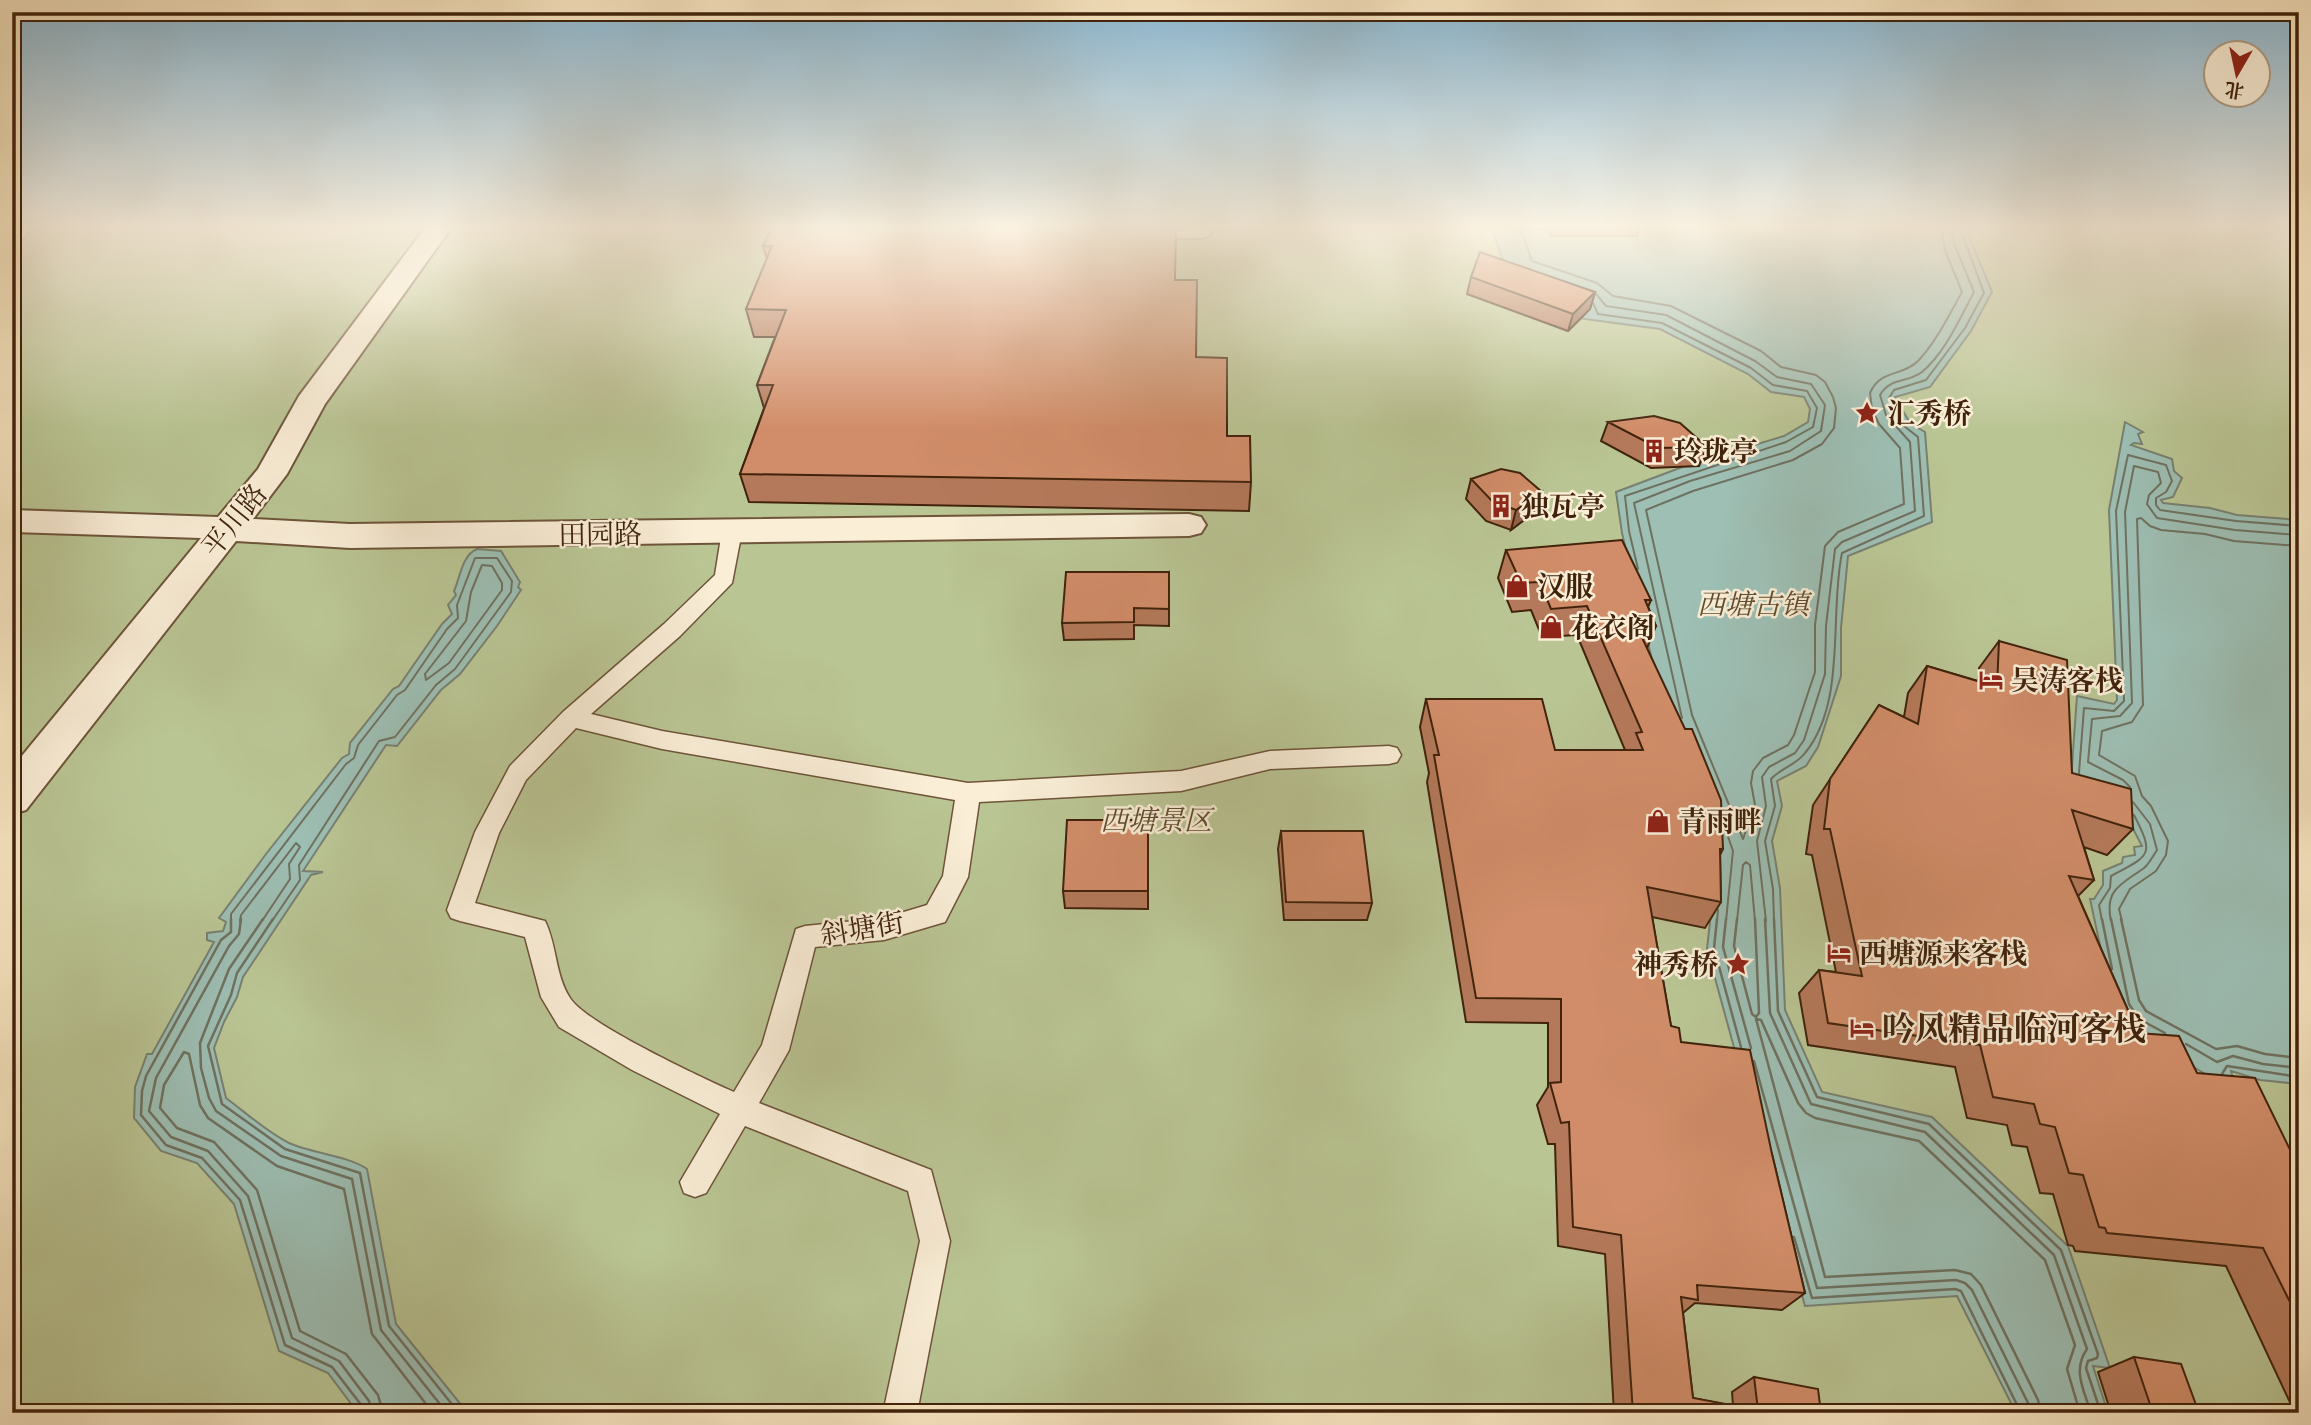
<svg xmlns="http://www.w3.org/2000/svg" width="2311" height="1425" font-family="Vollkorn,'Noto Serif SC',serif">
	<rect width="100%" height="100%" fill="#f7e5c1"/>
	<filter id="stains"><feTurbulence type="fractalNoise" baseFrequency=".00286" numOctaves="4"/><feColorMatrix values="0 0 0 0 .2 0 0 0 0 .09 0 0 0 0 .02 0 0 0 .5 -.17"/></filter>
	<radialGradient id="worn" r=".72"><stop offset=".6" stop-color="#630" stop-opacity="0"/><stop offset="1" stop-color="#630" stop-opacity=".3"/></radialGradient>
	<path fill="#bac594" stroke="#7e7450" stroke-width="2" d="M12,228H2299V1413H12Z"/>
	<path fill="#9dbfb4" stroke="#788171" stroke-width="2" d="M1966,228L1992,292L1971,331L1930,387L1895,397L1910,423L1925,432L1932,522L1848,556L1841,628V676L1818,747L1806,766L1777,781L1782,806L1772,841L1780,888L1785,1010L1822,1092L1932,1117L2068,1246L2110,1368L2093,1366L2108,1413H2016L1957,1296L1805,1306L1707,949L1718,852L1667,723L1622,533L1616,492L1685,466L1784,436L1808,422L1810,409L1804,397L1771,392L1748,374L1660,329L1585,319L1581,318L1589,308L1513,289L1492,229Z
		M2125,422L2143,432L2138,434L2142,444L2134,443L2131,445L2172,459L2174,471L2182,478L2173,497L2161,500L2163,503L2210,508L2237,515L2299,520V1084L2260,1080L2231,1071L2237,1092L2139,1036L2114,1010L2090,899H2094L2103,885V871L2122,863L2123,857L2135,855L2134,847L2142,846L2128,819L2070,793L2077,696L2114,704L2117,700L2109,510Z
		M477,549L501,551L520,582L518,587L521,590L497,626L460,674L441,690L397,746L386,745L303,871L323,872L311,875L243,977L237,997L224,1022L214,1048L226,1098C246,1113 267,1132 289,1143C311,1153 349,1156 367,1169L396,1324L462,1406L473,1413H358L328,1373L279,1351L234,1204L197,1163L161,1151L134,1118L135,1087L147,1054H152L214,942L207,940V933L223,931L226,922L219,918L266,854L342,758L349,754L350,743L393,689L399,686L442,624L452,614L448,605L456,595L454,591C460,578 462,555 477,549Z"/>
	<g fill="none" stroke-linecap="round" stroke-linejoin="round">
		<path stroke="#6f7160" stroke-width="2" d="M1521,230L1532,261L1597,283L1613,296L1671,306L1761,351L1781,367L1816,375L1825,382L1833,397L1836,408L1834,428L1822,444L1793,460L1693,491L1646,510L1692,715L1743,839L1755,805L1751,783L1753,771L1763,758L1788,745L1794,735L1815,672V625L1825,546L1838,532L1904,504L1900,448L1879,424L1872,409L1870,393C1880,369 1902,377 1918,361C1936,342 1949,315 1962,292L1945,250L1941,228
			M1596,294L1606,306L1666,315L1755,361L1777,377L1811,384L1825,405L1821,431L1790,451L1690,481L1634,503L1682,718
			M1593,303L1598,314L1662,323L1751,368L1773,385L1807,391L1817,408L1813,427L1786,442L1625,496L1629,531L1638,569
			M482,565L492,566L502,583V590L449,663L426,680L425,674L466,621L471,592Z
			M2079,773L2084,708L2114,711L2124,701L2116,511L2128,455L2166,465L2172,481L2166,492L2156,498V505L2160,510L2236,521L2299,526
			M2130,787L2123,780L2088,762L2092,719L2120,716L2132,703L2125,512L2134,466L2158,472L2161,483L2149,495L2147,504L2157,518L2235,530L2299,535
			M1724,825L1733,851L1726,921
			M231,921V914L346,764L354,758L358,745L397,695L405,690L447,629L458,618L457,605L475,558H497L512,581L511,592L455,669L436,685L395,737L379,741L299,865L300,880L272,921
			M240,921L241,915L296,843L300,847L289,864L290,879L262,921
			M1717,921L1718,910
			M1737,921L1743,865L1746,862L1750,865L1755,921
			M1766,921L1757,841L1766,806L1762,777L1769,767L1795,753L1804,740L1825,674L1826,626L1835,549L1842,542L1915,511L1910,442L1886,415L1880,395C1890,377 1908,383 1922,372C1945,353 1960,318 1974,292L1955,246L1951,228
			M1774,921L1773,889L1765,841L1775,806L1771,779C1781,768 1796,765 1805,753C1847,702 1829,614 1842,553L1924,516L1918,437L1904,426L1889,398L1894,390L1926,380L1965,328L1984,293L1960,228
			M2102,921L2099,905L2110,888L2111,876C2150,855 2155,856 2134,815
			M2111,921C2104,889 2122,884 2144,868C2149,864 2153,856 2157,850L2150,824L2133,802
			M2122,921L2119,909L2130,889L2156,871L2166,855L2168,841L2151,806L2142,796L2135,776L2099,755L2102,731L2132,722L2143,705L2137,519L2141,518L2150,526L2161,530L2205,534L2234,541L2299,546"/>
		<path stroke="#6f7160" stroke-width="2.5" d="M231,919V932L221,940L146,1076L142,1091L141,1115L166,1145L202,1158L240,1200L285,1345L332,1367L362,1406L363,1413
			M241,919L239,934L229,946L156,1078L149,1111L171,1137L208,1151L248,1196L292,1338L339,1361L369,1401L372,1413
			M263,919L229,969L200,1043L201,1068L209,1098L216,1111L281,1156L352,1179L381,1330L447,1413
			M273,919L237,973L231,995L208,1046L222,1104L285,1149L360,1173L389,1326L459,1413
			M1717,919L1714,948L1741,1047
			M1726,919L1723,947L1751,1048
			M1737,919L1734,946L1752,1014L1756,1017L1759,1013L1755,919
			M1765,919L1770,1013L1811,1104L1925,1132L2054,1255L2087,1349C2072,1370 2084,1390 2091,1413
			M1774,919L1778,1011L1817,1097L1929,1124L2061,1250L2098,1354L2097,1358L2088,1361L2086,1368L2101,1413
			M2102,919L2112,969
			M2111,919L2129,1004L2139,1019L2165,1033
			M2121,919L2139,1000L2146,1011L2216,1049L2237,1046L2265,1054L2299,1058
			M2186,1044L2217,1062L2233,1056L2263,1064L2299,1068
			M1754,1061L1817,1288L1956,1280L1965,1283L1972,1290L2028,1403L2030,1413
			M2222,1074L2227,1066L2299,1077
			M1794,1237L1812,1298L1955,1289L1961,1291L2021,1413
			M383,1413L378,1395L346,1354L300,1331L257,1190L214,1142L177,1128L160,1108L164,1085L184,1052L189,1054L200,1105L208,1118L277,1166L344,1189L372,1334L433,1413
			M2041,1413L2038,1400L1981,1285L1971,1274L1955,1270L1825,1277L1756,1019L1761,1020L1798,1103L1806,1113L1815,1118L1919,1141L2045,1260L2075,1345L2067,1369L2080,1413"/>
		<g stroke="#6e5439" stroke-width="3">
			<path id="service" d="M732,524L739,526L742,531L732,583L680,636L591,714L662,731L968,783L1181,771L1270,751L1389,746L1397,748L1401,755L1397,762L1389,764L1270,769L1181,791L979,802L968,877L945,922L884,940L815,947L789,1050L759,1103L931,1170L950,1241L917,1413H883L920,1241L908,1191L745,1126L706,1193L695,1197L684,1193L680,1182L720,1114L632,1070L559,1027L541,997L525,937L460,921L451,918L447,910L475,832L510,766L563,712L664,624L715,575L722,531L725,526ZM576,728L662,749L955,800L943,876L927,905L884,918L805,926L796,929L762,1045L734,1092C702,1078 585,1023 570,998C555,975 557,945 545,921L475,903L499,833L526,780Z"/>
		</g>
		<g stroke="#6e5439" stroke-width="4">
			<path id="minor" d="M12,228H33L21,240L12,242Z
				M425,228H451L325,404L287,474L253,519L350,524L1189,514L1201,517L1206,525L1201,533L1189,536L350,548L236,541L26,810L12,814V768L201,538L12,532V510L218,517L258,469L299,396Z
				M1044,228H1212L1213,230L1209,236L1200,238L1057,236L1048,234Z"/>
		</g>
		<use href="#service" fill="#faeed7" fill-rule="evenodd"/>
		<use href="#minor" fill="#faeed7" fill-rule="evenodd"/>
	</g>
	<path fill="#b4795a" stroke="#41230c" stroke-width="2" d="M1441,228H1639L1637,236H1551L1549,229Z
		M763,246L1175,280L1196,357L1227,436L1251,482L1249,511L749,502L740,474L764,408L757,385L775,337H754L746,309L767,259Z
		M1471,277L1595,292L1590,309L1568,331L1467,294Z
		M1608,422L1707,447L1699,466L1651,468L1601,441Z
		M1471,479L1536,511L1511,530L1486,521L1466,499Z
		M1506,550L1651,600L1648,607L1656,626L1647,648L1723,849L1720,855L1721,902L1705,928L1652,917L1671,1026L1681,1042L1772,1154L1805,1293L1782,1310L1695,1303L1683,1313L1693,1398L1733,1406L1732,1392L1754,1377L1821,1413H1614L1605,1254L1558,1246L1555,1144H1548L1537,1105L1548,1087V1023L1466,1022L1427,782L1429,773L1420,727L1426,699L1555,750H1625L1577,635L1542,637L1531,610L1512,612L1498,578Z
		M1169,572V626L1134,625V639L1064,640L1062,623Z
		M1999,641L2072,773L2133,829L2107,855L2084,847L2094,880L2078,896L2138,1033L2197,1073L2299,1168V1413H2295L2226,1266L2075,1251L2073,1246L2068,1245L2053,1194L2040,1193L2027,1147L2012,1145L2007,1125L1967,1118L1955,1067L1808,1045L1799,993L1819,970L1836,972L1812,855L1806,854L1813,805L1879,705L1904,717L1908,693L1927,666L1978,681L1979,668Z
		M1148,820V909L1065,908L1063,891Z
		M1281,831L1372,903L1367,920H1284L1278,849Z
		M2134,1357L2199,1413H2111L2098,1372Z"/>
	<path fill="#92634a" stroke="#41230c" stroke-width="2" d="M1595,292L1590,309L1568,331L1573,314Z
		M1542,492L1536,511L1511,530L1516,510Z"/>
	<path fill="#d18d69" stroke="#41230c" stroke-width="2" d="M771,228H1176L1175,280H1197L1196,357L1227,358V436H1250L1251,482L740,474L773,385H757L786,310L746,309L772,246H763Z
		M1480,252L1595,292L1573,314L1471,277Z
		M1654,416L1680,423L1707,447L1658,448L1608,422Z
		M1501,469L1520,473L1542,492L1516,510L1492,501L1471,479Z
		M1622,540L1651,600H1645L1656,626L1637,627L1685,729H1692L1721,800L1723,849H1720L1721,902L1647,887L1671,1026L1679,1028L1681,1042L1750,1050L1772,1154L1805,1293L1697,1285L1698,1300L1681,1297L1693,1398L1758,1410L1754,1377L1818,1389L1821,1413H1633L1621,1235L1573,1227L1569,1122L1561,1123L1550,1083L1561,1082V999L1476,998L1434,755H1439L1426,699H1542L1555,750H1643L1636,733L1642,732L1587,606L1551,609L1540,582L1521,583L1506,550Z
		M1066,572H1169V609L1134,608V622L1062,623Z
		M1999,641L2067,660L2072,773L2131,789L2133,829L2072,810L2094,880L2069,876L2138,1033L2179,1036L2197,1073L2255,1078L2299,1168V1320L2263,1248L2107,1233L2105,1228L2099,1227L2083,1175L2069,1173L2055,1127L2040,1124L2034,1104L1993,1097L1980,1045L1828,1023L1819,970L1862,976L1830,829H1824L1830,779L1879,705L1918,724L1927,666L1997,687Z
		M1067,820H1148V891H1063Z
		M1281,831H1363L1372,903L1286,902Z
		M2134,1357L2181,1364L2199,1413H2153Z"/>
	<linearGradient id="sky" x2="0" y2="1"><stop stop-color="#8ab8d3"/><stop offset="0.53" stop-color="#fbf3e3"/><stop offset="1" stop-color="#fbf3e3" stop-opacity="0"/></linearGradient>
	<rect width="2311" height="428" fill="url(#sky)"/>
	<defs>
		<g id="sight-bare" transform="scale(1.89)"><path d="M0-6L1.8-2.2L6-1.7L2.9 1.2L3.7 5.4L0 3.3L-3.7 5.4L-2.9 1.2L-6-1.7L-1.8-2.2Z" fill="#8f2418" stroke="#faeed7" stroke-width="2.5" paint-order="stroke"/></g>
		<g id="building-bare" transform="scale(1.89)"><path d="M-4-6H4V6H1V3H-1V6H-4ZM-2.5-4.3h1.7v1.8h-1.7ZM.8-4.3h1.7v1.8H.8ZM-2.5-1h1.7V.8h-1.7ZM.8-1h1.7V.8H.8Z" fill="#8f2418" stroke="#faeed7" stroke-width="2.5" paint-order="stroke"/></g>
		<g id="shop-bare" transform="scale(1.89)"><path d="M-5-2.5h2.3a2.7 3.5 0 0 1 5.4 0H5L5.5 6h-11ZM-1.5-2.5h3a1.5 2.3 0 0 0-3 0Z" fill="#8f2418" stroke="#faeed7" stroke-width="2.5" paint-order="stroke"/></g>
		<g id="hotel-bare" transform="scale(1.89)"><path d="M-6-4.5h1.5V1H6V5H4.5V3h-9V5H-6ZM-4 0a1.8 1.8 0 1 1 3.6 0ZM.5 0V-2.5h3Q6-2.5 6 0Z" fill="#8f2418" stroke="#faeed7" stroke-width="2.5" paint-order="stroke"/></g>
	</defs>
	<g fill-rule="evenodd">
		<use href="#sight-bare" x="1867" y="413"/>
		<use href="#building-bare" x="1654" y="451"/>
		<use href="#building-bare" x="1501" y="506"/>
		<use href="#shop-bare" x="1517" y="586"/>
		<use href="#shop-bare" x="1551" y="627"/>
		<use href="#hotel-bare" x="1991" y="680"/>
		<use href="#shop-bare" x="1658" y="821"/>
		<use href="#hotel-bare" x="1839" y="953"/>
		<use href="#sight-bare" x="1738" y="964"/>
		<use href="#hotel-bare" x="1862" y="1028"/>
	</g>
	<g text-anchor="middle" stroke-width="5" stroke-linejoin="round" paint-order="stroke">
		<g font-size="28" font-weight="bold" fill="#41230c" stroke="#faeed7" text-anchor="start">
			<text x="1887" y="423">汇秀桥</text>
			<text x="1674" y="461">玲珑亭</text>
			<text x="1521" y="516">独瓦亭</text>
			<text x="1537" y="596">汉服</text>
			<text x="1571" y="637">花衣阁</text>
			<text x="2011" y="690">吴涛客栈</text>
			<text x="1678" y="831">青雨畔</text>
			<text x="1859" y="963">西塘源来客栈</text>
			<text x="1718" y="974" text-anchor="end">神秀桥</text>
		</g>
		<g font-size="28" fill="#41230c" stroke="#faeed7">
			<text transform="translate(234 520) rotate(-51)" y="10">平川路</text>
			<text transform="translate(600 534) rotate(-1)" y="10">田园路</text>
			<text transform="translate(862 928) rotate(-9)" y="10">斜塘街</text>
		</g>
		<g font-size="28" font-style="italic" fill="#5f4c2e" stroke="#faeed7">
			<text x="1753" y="614">西塘古镇</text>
			<text x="1156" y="830">西塘景区</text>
		</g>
		<g font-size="33" font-weight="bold" fill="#41230c" stroke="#faeed7" text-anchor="start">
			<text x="1882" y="1040">吟风精品临河客栈</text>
		</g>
	</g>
	<rect width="2311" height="1425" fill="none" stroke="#f7e5c1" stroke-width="42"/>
	<rect x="14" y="14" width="2283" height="1397" fill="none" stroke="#41230c" stroke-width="3.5"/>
	<rect x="21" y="21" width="2269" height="1383" fill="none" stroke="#41230c" stroke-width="2"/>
	<g transform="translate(2237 74) rotate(189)"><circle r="33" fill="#faeed7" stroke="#b09d86" stroke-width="2"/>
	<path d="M0-5L12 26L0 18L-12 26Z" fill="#8f2418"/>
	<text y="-10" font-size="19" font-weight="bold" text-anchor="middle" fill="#41230c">北</text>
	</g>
	<rect width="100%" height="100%" filter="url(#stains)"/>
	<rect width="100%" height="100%" fill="url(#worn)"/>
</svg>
